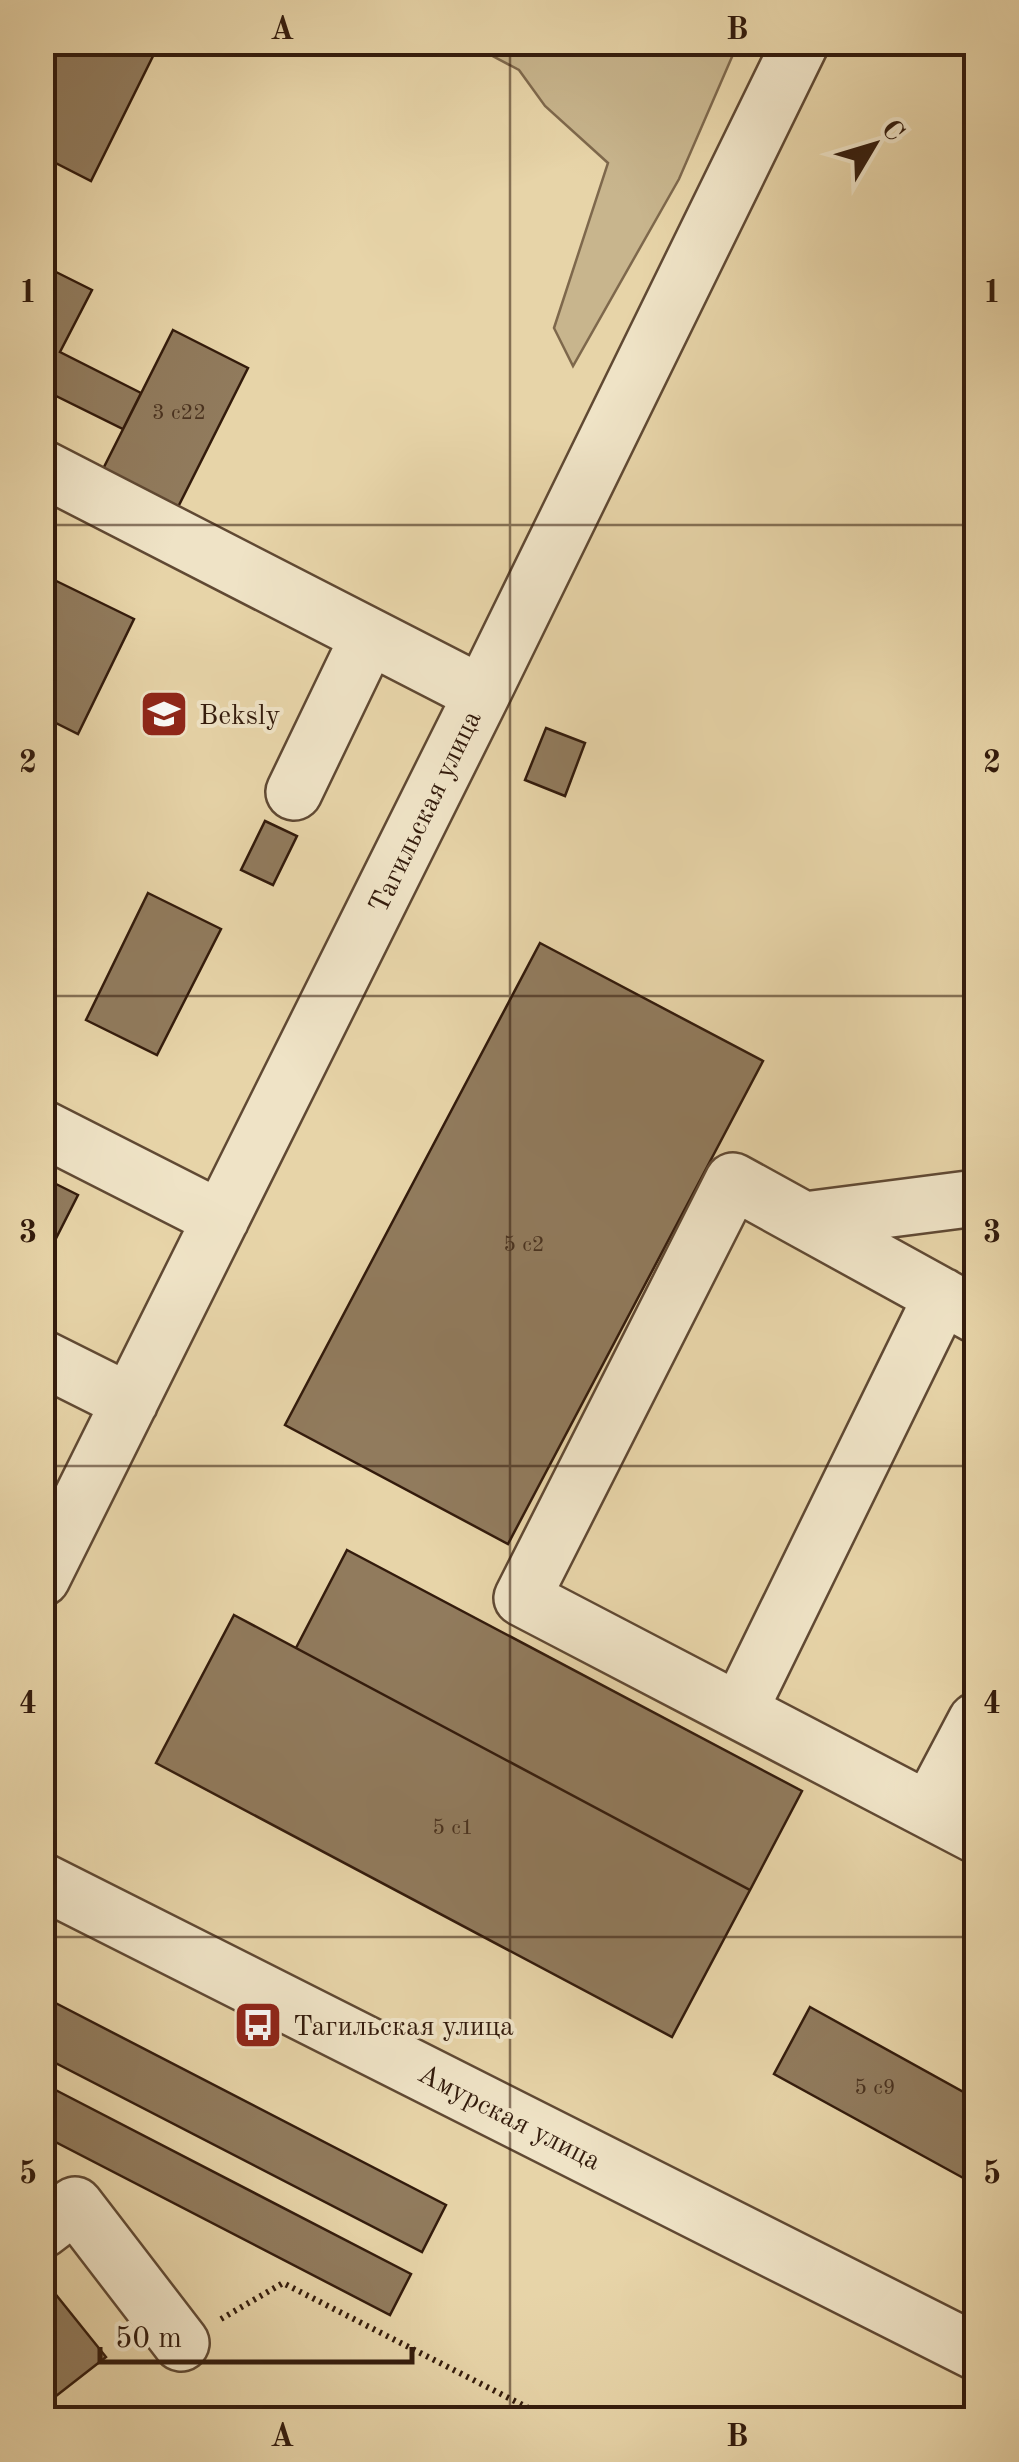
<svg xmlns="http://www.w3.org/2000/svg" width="1019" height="2462" font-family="'Old Standard TT',serif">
	<rect width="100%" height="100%" fill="#e7d4a8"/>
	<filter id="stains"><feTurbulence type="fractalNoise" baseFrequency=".002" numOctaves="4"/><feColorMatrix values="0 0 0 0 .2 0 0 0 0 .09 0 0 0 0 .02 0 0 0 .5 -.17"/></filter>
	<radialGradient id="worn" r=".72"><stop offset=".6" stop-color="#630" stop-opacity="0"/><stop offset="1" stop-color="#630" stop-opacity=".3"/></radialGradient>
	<path fill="#c8b58d" stroke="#7e684c" stroke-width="2.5" d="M468,43H738L679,179L573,366L554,328L608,163L545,106L519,70Z"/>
	<path fill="#917b5d" stroke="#331b0c" stroke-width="2.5" d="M42,42H160L91,181L42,156Z
		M42,265L92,290L60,352L141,393L123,429L42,389Z
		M173,330L248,368L178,507L103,469Z
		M42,574L134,619L78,734L42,716Z
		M546,728L585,743L565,796L525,780Z
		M265,821L297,836L273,885L241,870Z
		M148,893L221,929L157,1055L86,1020Z
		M540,943L763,1061L508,1544L285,1425Z
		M42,1177L78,1195L42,1266Z
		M347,1550L802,1791L750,1890L296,1648Z
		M234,1615L750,1890L672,2037L156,1763Z
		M42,1996L446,2205L422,2252L42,2056Z
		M810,2007L976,2099V2185L774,2074Z
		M42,2083L411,2274L390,2315L42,2135Z
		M57,2296L106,2357L42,2407V2307Z"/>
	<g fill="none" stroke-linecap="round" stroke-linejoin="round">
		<g stroke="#604933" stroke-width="60">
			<path id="minor" d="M42,468L482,694
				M294,792L369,636
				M42,1128L221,1219
				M805,1220L976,1198
				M976,1315L733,1181L522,1598L976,1835
				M42,1358L130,1402
				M42,1578L482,694L801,42
				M739,1711L942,1296
				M929,1810L976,1721
				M42,1881L976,2352
				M42,2230L75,2205L181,2343"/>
		</g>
		<path stroke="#331b0c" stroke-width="6" stroke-dasharray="2.5 5" stroke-linecap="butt" d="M221,2319L283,2283L552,2420"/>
		<use href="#minor" stroke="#efe3c6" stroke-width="55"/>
	</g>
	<path fill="none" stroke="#331b0c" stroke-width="2.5" stroke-opacity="0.55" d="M510,42V2420M42,525H976M42,996H976M42,1466H976M42,1937H976"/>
	<defs>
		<g id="school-square" transform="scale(2.5)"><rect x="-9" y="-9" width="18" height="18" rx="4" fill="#8f2418" stroke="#efe3c6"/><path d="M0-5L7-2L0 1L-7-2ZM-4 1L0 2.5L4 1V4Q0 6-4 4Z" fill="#fff"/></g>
		<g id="bus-square" transform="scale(2.5)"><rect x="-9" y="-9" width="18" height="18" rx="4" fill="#8f2418" stroke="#efe3c6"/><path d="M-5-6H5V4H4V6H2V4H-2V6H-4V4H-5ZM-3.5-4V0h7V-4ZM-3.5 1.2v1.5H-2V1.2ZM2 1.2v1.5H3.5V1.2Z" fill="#fff"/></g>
	</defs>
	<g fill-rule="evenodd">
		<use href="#school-square" x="164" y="714"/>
		<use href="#bus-square" x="258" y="2025"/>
	</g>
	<g text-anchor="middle" stroke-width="8" stroke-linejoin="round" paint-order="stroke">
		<g font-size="22" fill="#4a3320">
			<text x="179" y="419">3 с22</text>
			<text x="524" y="1251">5 с2</text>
			<text x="453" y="1834">5 с1</text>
			<text x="875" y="2094">5 с9</text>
		</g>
		<g font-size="28" fill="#331b0c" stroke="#efe3c6" text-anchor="start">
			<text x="199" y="724">Beksly</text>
			<text x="293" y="2035">Тагильская улица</text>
		</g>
		<g font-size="28" fill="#331b0c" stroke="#efe3c6">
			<text transform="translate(424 811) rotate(-64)" y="10">Тагильская улица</text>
			<text transform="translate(510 2116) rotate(27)" y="10">Амурская улица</text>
		</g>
	</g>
	<rect width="1019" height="2462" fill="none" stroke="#e7d4a8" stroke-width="110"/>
	<g transform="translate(874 145) rotate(52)" stroke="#efe3c6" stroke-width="8" paint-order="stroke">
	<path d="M0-8L18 38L0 25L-18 38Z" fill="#331b0c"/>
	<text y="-15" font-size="28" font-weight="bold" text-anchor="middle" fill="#331b0c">С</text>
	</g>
	<path d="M100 2347v15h312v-15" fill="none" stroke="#331b0c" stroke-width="5"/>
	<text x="115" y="2347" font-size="30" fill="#331b0c" stroke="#efe3c6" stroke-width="8" paint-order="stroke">50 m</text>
	<rect x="55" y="55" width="909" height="2352" fill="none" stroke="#331b0c" stroke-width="4"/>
	<g font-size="32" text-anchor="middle" font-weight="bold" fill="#331b0c">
		<text x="282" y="39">A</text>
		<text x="737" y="39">B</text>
		<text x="28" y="302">1</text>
		<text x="992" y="302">1</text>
		<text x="28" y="772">2</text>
		<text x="992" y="772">2</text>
		<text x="28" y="1242">3</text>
		<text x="992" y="1242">3</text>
		<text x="28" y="1713">4</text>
		<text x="992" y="1713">4</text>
		<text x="28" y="2183">5</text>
		<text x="992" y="2183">5</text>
		<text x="282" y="2446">A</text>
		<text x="737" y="2446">B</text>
	</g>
	<rect width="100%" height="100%" filter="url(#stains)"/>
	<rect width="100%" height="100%" fill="url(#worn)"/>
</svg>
